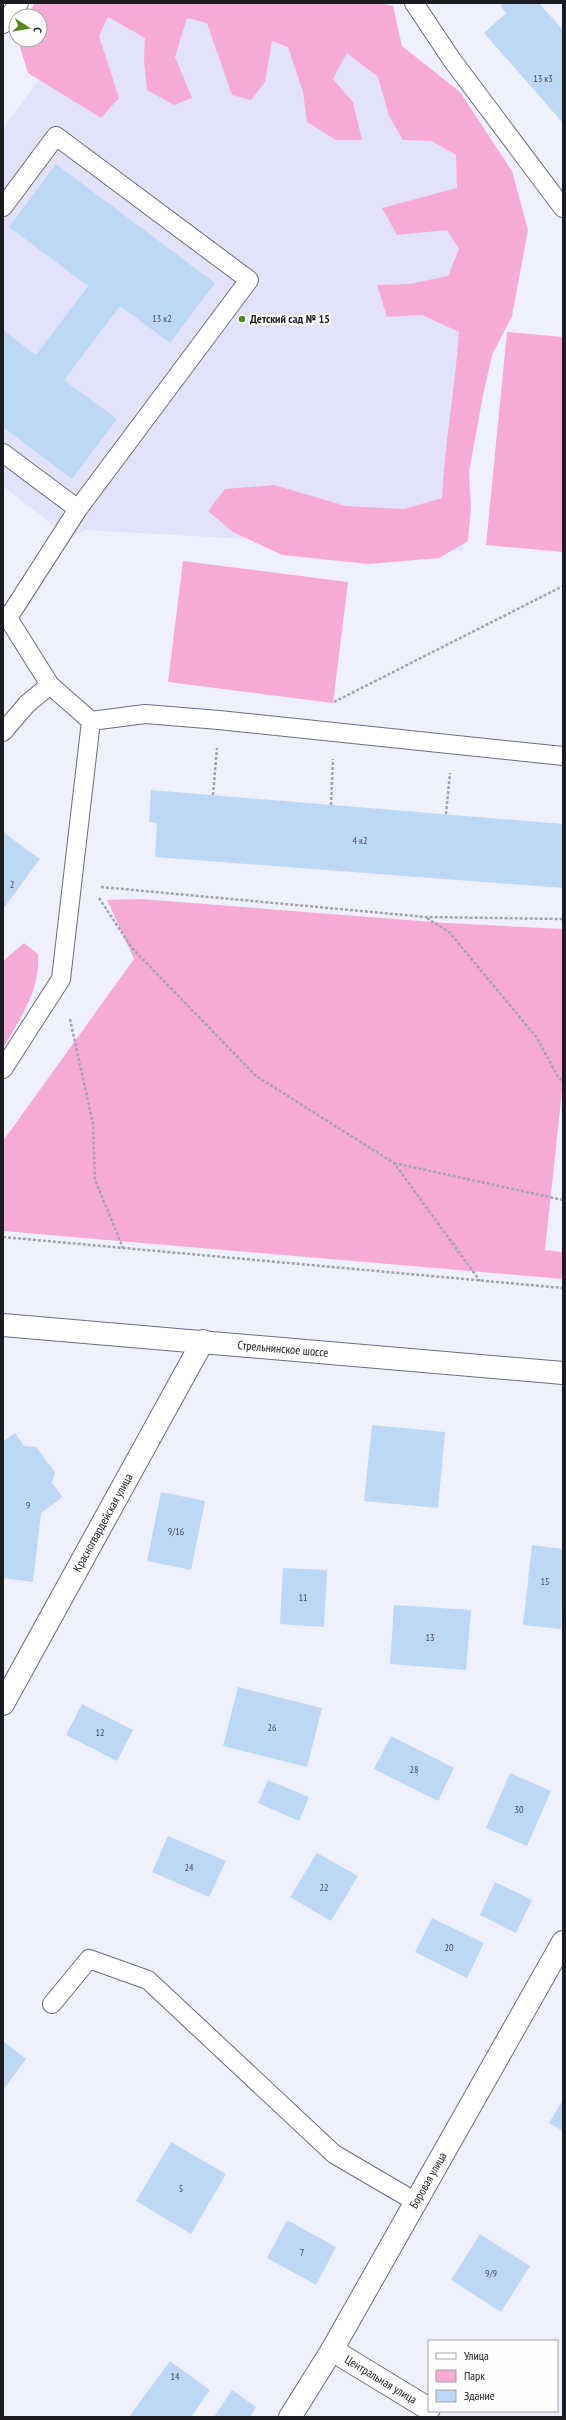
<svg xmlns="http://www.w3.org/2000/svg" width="566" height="2420" font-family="'PT Sans Narrow',sans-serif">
	<rect width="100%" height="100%" fill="#eff0fd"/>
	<path fill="#e2e3fb" d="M94,3L387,30L495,151L463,551L85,530L70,538L3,486V129Z"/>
	<path fill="#f8aad6" d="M34,3H380L393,6L402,46L460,92L512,171L528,230L512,316L492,355L483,395L469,472L471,507L468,541L439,558L369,564L282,555L233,532L208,511L225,489L274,485L346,506L404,509L442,498C445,442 455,388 459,332L422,315L387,317L377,285L409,284L448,276L459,249L447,230L397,235L382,208L457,188L456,155L432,141L403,140L389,116L378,77L347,53L333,79L353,102L362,140H336L307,122L303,92L288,47L272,41L265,82L251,100L232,95L207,23L187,18L175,57L192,98L174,105L147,90L144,60L145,38L108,17L99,36L119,98L101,118L28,73L19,44L20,40H40V16H29Z
		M507,332L563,337V552L486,545Z
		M183,561L348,582L333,703L168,682Z
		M141,899L446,923L563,929V1082L545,1250L563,1252V1279L3,1231V1141L134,959L107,900Z
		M24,943L38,954C41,989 20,1019 3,1048V961Z"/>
	<path fill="#bdd7f6" d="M504,3H539L563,30V123L484,33L506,13L500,6Z
		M56,164L215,283L170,343L120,306L64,380L117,419L72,479L3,427V330L36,355L88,286L9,227Z
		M151,790L563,824V888L155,857L157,823L149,822Z
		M3,832L40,859L3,909Z
		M372,1425L445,1432L438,1508L364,1501Z
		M15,1433L24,1446L36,1447L55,1472L52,1483L63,1497L41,1513L33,1582L3,1578V1442Z
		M161,1492L205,1501L191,1570L147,1561Z
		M532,1545L563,1549L561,1629L523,1625Z
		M283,1568L327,1570L324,1627L280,1624Z
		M394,1605L471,1610L466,1670L390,1664Z
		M238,1687L322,1708L307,1767L223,1746Z
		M82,1704L133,1730L117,1761L66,1735Z
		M391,1736L454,1768L438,1801L374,1769Z
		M510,1773L551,1791L527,1846L486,1828Z
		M268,1780L309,1797L299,1821L258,1803Z
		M168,1836L226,1861L209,1897L152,1872Z
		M317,1853L358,1876L331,1921L290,1897Z
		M495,1882L532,1900L516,1933L480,1915Z
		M432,1918L484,1943L467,1978L415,1952Z
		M3,2041L26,2059L3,2090Z
		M563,2100V2131L549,2123Z
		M171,2142L226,2174L191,2234L136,2201Z
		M287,2220L336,2247L316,2285L267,2258Z
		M480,2234L530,2266L501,2312L451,2280Z
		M170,2361L210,2390L191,2417H129Z
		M232,2390L256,2407L250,2417H214Z"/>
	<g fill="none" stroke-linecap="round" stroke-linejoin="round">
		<g stroke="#6d6d80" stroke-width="20">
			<path id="service" d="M414,3L452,60L563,208
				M3,24L19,3
				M3,207L56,136L249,280L78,509L8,618
				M3,453L78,509
				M3,615L8,618L50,685L91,721
				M3,732L27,704L50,685
				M3,1069L61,979L91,721L145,714L219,720L563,756
				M52,2004L89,1959L148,1980L334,2154L416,2202"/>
		</g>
		<g stroke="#6d6d80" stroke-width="24">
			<g id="minor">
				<path id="s1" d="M3,1325L563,1373"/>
				<path id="s2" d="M3,1704L203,1341"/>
				<path id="s3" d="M332,2350L429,2409"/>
				<path id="s4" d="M290,2417L332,2350L563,1942"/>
			</g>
		</g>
		<path stroke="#a2a3ae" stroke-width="2.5" stroke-dasharray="3 2" stroke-linecap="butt" d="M334,702L563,586
			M213,795L217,748
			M331,805L333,759
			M446,814L450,773
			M101,887L426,917L563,919
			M99,898L132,948L256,1076L394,1163L480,1281
			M427,918L449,932L537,1038L558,1077L563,1081
			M70,1019L93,1124L95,1180L123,1248
			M394,1163L563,1200
			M3,1237L563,1288"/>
		<use href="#service" stroke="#fff" stroke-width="18"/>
		<use href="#minor" stroke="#fff" stroke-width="22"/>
	</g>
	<circle fill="#56871d" stroke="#fefefe" stroke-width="1.5" cx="242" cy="319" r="4"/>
	<g text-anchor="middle" stroke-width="4" stroke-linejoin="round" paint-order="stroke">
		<g font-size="10" fill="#444a57">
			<text x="543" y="82">13 к3</text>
			<text x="162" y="322">13 к2</text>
			<text x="360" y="844">4 к2</text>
			<text x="12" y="888">2</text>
			<text x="28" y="1509">9</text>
			<text x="176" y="1535">9/16</text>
			<text x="545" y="1585">15</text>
			<text x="303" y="1601">11</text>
			<text x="430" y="1641">13</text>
			<text x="272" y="1731">26</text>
			<text x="100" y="1736">12</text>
			<text x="414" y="1773">28</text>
			<text x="519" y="1813">30</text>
			<text x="189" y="1871">24</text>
			<text x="324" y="1891">22</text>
			<text x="449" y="1951">20</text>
			<text x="181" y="2192">5</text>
			<text x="302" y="2256">7</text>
			<text x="491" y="2277">9/9</text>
			<text x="175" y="2380">14</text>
		</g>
		<g font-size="12" font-weight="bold" fill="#1b1b22" stroke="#fefefe" text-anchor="start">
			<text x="250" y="323">Детский сад № 15</text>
		</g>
		<g font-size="12" fill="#1b1b22" stroke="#fefefe">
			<text dy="4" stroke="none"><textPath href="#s1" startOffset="281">Стрельнинское шоссе</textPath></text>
			<text dy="4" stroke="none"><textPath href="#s2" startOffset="207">Красногвардейская улица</textPath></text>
			<text dy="4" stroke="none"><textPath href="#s4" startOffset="274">Боровая улица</textPath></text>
			<text dy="4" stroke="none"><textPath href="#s3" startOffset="57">Центральная улица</textPath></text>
		</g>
	</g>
	<rect width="566" height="2420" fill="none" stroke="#1b1b22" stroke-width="8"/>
	<rect x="428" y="2340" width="130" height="72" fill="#fefefe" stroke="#a3a3a6"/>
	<rect x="436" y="2353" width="20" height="6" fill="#ffffff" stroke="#a3a3a6"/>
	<text x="464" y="2360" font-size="12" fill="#1b1b22">Улица</text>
	<rect x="436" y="2370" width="20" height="12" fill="#f8aad6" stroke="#a3a3a6"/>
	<text x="464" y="2380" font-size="12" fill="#1b1b22">Парк</text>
	<rect x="436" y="2390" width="20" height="12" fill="#bdd7f6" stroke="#a3a3a6"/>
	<text x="464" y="2400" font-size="12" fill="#1b1b22">Здание</text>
	<g transform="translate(28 28) rotate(102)"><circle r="19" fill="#fefefe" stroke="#a3a3a6"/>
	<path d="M0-3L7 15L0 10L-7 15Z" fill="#56871d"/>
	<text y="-6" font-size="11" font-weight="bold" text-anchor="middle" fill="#1b1b22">С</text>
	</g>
</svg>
